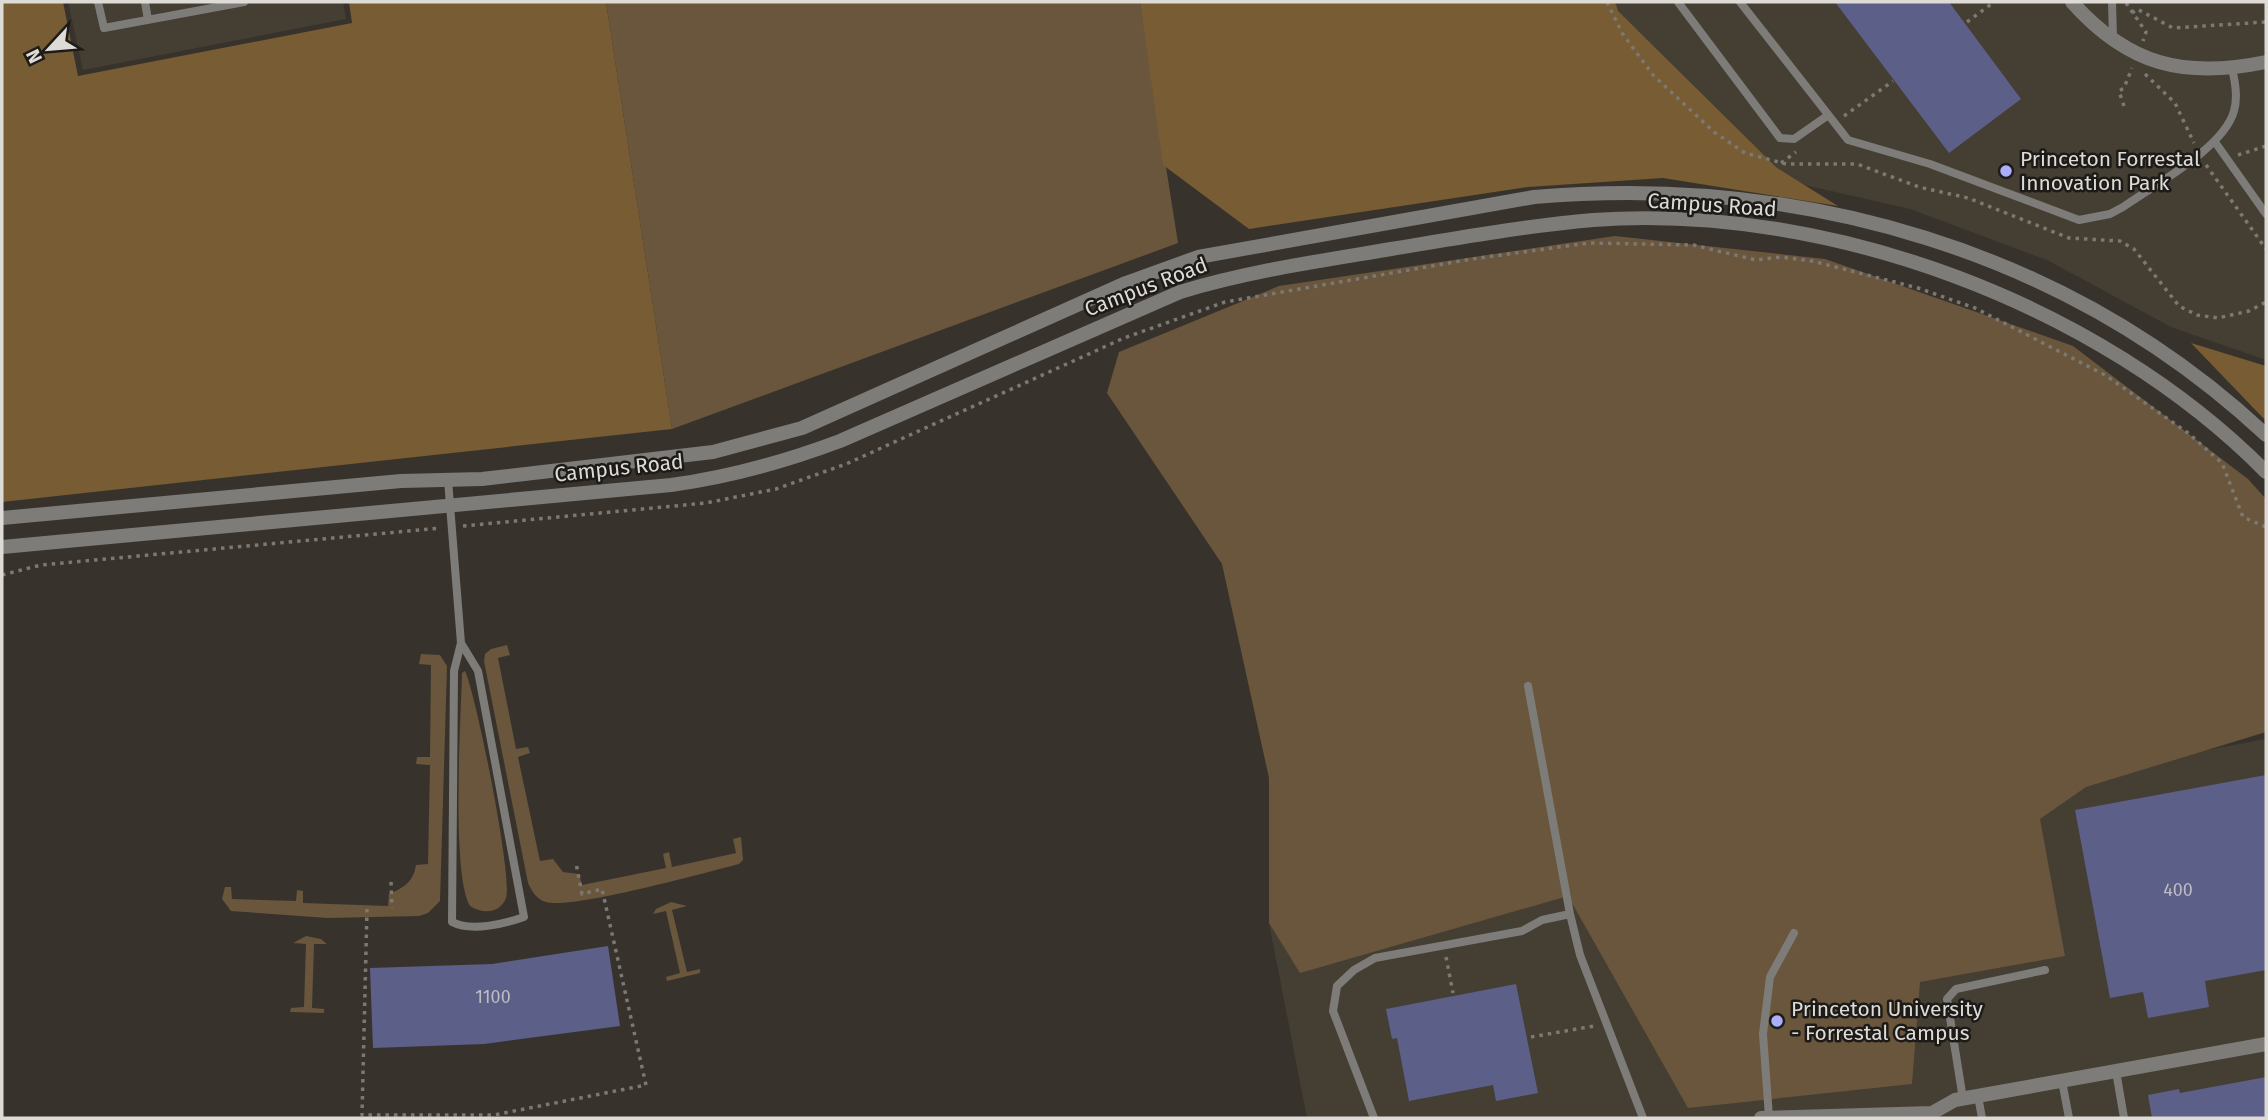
<svg xmlns="http://www.w3.org/2000/svg" width="2268" height="1120" font-family="'Fira Sans',sans-serif">
	<rect width="100%" height="100%" fill="#37332c"/>
	<path fill="#453e33" d="M68,2H343L346,19L83,70Z
		M1590,2H2266V360L2171,327L2047,260L1910,209L1787,181Z
		M2266,739V1118H1307L1269,923Z"/>
	<path fill="#69563c" d="M606,2H1140L1178,243L672,429Z
		M1615,236L1825,259L2073,346L2248,479L2266,499V732L2086,787L2040,819L2065,956L1920,982L1912,1084L1688,1108L1568,896L1300,973L1269,923V778L1222,564L1107,393L1119,352L1279,286Z
		M507,645L510,655L498,658L516,749L528,747L530,753L518,757L540,861L553,859L563,872L579,874L582,885L666,868L663,854L669,852L672,867L736,853L733,839L741,837L743,860L739,864C707,872 571,910 546,902C536,899 532,891 528,883L484,661L485,654L491,649Z
		M421,654L440,655L447,666L440,901L428,913L419,916L328,918L231,911L222,899L225,887H231L232,899L296,901L297,890L303,891V903L388,906L389,894C405,887 413,882 416,865L428,864L430,765L416,764L417,757H430L431,665L419,664Z
		M465,671C476,694 513,878 506,898C500,914 482,914 470,906C451,874 461,718 462,673Z
		M671,902L687,906L672,910L687,972L700,969V973L667,981L666,977L680,973L666,911L653,914L656,909Z
		M306,936L321,939L327,944H314L312,1008L324,1009V1013L290,1012L291,1008L304,1007L306,944L293,943Z"/>
	<path fill="#775c34" d="M2,2H63L78,76L352,23L349,2H606L672,429L2,502Z
		M1140,2H1615L1618,11L1777,168L1838,206L1663,178L1528,187L1249,229L1163,165Z
		M2191,343L2266,366V421Z"/>
	<path fill="#5c5f88" d="M1835,2H1949L2021,99L1949,153Z
		M2266,775V970L2205,981L2209,1007L2148,1018L2143,992L2110,998L2075,810Z
		M608,946L620,1026L484,1044L373,1048L370,968L492,964Z
		M1516,984L1538,1093L1496,1101L1493,1085L1409,1101L1397,1038L1392,1039L1386,1009Z
		M2266,1077V1118H2152L2148,1095L2179,1089L2180,1093Z"/>
	<g fill="none" stroke-linecap="round" stroke-linejoin="round">
		<path stroke="#7c7873" stroke-width="3.5" stroke-dasharray="3.5 5" stroke-linecap="butt" d="M1607,2L1622,33L1653,75L1714,132L1745,153L1786,164H1857L1919,187L1968,198L2069,238L2120,241L2134,249L2179,306L2197,315L2218,318L2249,311L2266,302
			M2126,3L2146,32L2143,41
			M2132,13L2137,9L2173,28L2266,22
			M1967,22L1994,2
			M2145,74L2175,103L2194,143
			M2124,106L2119,91L2124,88L2132,68
			M1844,116L1893,81
			M2238,155L2266,146
			M1781,163L1796,152
			M2206,165L2266,249
			M463,526L706,503L776,489L846,464L1124,338L1225,302L1472,259L1589,243L1693,245L1756,260L1781,257L1812,261L1918,288L1975,308L2105,375L2188,433L2222,463L2243,517L2266,527
			M2,575L41,565L441,528
			M391,882L392,908
			M367,909L362,1115H494L646,1085L602,889L582,894L576,863
			M1446,957L1453,993
			M1531,1037L1594,1026"/>
		<path stroke="#7e7c79" stroke-width="8" d="M98,2L104,28L244,2
			M145,2L148,20
			M1678,2L1780,138L1794,139L1827,116
			M1740,2L1848,140L1930,164L2079,220L2110,214L2123,207C2154,185 2224,148 2234,111C2238,97 2235,82 2232,68
			M2112,2L2113,39
			M2215,142L2266,214
			M448,480L461,643L454,671L452,922C471,932 504,924 524,917L478,671L461,643
			M1528,686L1570,914
			M2116,1071L2124,1118
			M2062,1081L2069,1118
			M1978,1096L1982,1118
			M1963,1099L1947,999L1956,989L2045,970
			M1769,1117L1763,1034L1770,977L1794,933
			M1374,1118L1333,1011L1337,986L1354,970L1375,958L1522,931L1542,920L1570,914L1580,955L1643,1118"/>
		<path stroke="#7e7c79" stroke-width="14" d="M2072,2C2128,65 2184,79 2266,62
			M2,518L401,481L482,479L713,452L802,428L1126,283L1198,257L1534,197C1801,174 2068,250 2266,435
			M2,547L671,485C730,477 784,462 840,441L1180,292C1249,271 1320,261 1391,249C1458,238 1525,226 1593,220C1829,203 2100,304 2266,472
			M1761,1118L1932,1113L1955,1100L2266,1044"/>
	</g>
	<g fill="#abaffb" stroke="#1d1b18" stroke-width="2.5">
		<circle cx="2006" cy="171" r="7"/>
		<circle cx="1777" cy="1021" r="7"/>
	</g>
	<g text-anchor="middle" stroke-width="5" stroke-linejoin="round" paint-order="stroke">
		<g font-size="18" fill="#bebcc3">
			<text x="2178" y="896">400</text>
			<text x="493" y="1003">1100</text>
		</g>
		<g font-size="21" fill="#dedbd7" stroke="#1d1b18" text-anchor="start">
			<text x="2020" y="166">Princeton Forrestal<tspan x="2020" dy="24">Innovation Park</tspan></text>
			<text x="1791" y="1016">Princeton University<tspan x="1791" dy="24">- Forrestal Campus</tspan></text>
		</g>
		<g font-size="21" fill="#dedbd7" stroke="#1d1b18">
			<text transform="translate(1712 205) rotate(4)" y="7">Campus Road</text>
			<text transform="translate(1146 287) rotate(-21)" y="7">Campus Road</text>
			<text transform="translate(619 468) rotate(-6)" y="7">Campus Road</text>
		</g>
	</g>
	<rect width="2268" height="1120" fill="none" stroke="#dedbd7" stroke-width="7"/>
	<g transform="translate(49 49) rotate(244)" stroke="#1d1b18" stroke-width="5" paint-order="stroke">
	<path d="M0-5L12 26L0 18L-12 26Z" fill="#dedbd7"/>
	<text y="-10" font-size="19" font-weight="bold" text-anchor="middle" fill="#dedbd7">N</text>
	</g>
</svg>
